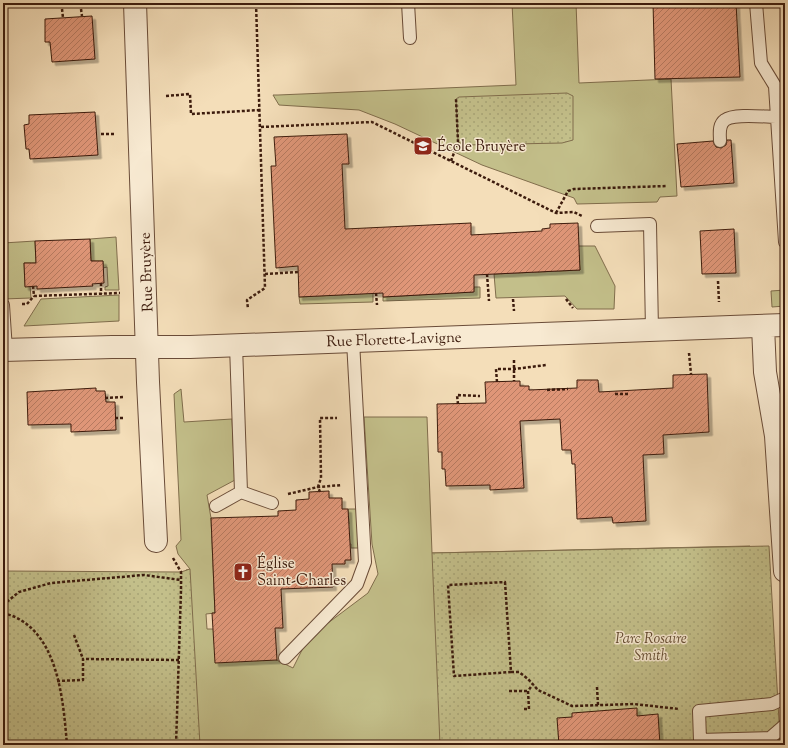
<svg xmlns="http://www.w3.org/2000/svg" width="788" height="748" font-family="'Sorts Mill Goudy',serif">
	<defs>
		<pattern id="park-dots" width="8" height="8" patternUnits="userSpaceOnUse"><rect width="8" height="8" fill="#c3bf8a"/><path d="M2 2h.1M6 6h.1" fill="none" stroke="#a8a476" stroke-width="1.8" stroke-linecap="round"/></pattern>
		<pattern id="building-hatch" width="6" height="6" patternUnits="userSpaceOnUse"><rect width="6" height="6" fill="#df9678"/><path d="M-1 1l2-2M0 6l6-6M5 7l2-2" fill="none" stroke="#b67a61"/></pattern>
		<filter id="shadow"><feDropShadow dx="3.5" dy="3.5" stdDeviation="0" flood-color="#0004"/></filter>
	</defs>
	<rect width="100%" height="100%" fill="#f4deb9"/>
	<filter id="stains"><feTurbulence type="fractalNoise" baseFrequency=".005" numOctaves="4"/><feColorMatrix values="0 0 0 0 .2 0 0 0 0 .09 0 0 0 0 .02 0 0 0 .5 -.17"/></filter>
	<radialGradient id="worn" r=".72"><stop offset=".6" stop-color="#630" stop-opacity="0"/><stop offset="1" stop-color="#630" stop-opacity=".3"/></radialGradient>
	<path fill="#c3bf8a" stroke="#806d4c" d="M512,3H576L579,83L671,79L677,196L660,197L657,202L577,204L574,198L482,165L395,124L359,110L279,105L273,95H278L516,85Z
		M116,237L119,290H105V287L108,286L107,267L103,268V261H91L90,239Z
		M35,241L36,263H24L25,286H30L31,298L3,299V243Z
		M578,246H595L615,286L614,309H577L565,296L496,298L494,274L580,270Z
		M474,287H480V298L383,301V297L473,292Z
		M785,290V306L772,307L771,291Z
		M373,293V302L300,304L299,297Z
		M119,295V321L24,326L41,299Z
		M181,389L184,422L232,419L235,480L207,495L211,518L215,613L206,614L207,629H213L293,668L304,646L320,629L368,593L378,574L372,544L364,417H427L432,553L750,546L754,698L559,745H181L186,570L190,569L178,554L176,546L181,540L174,394Z
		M348,509H357L359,548H351V544L344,545L343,524H349Z"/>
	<path fill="url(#park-dots)" stroke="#806d4c" d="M567,93L573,96V140L562,143L465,145L458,142L456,99L459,97Z
		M769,546L779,721L784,745H440L432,553Z
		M190,569L200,745H3V571L181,572Z"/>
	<path fill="url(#building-hatch)" stroke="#3c1b0d" filter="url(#shadow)" d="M653,3H736L740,77L655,79Z
		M92,16L95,59L52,62L50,42H45V19Z
		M95,112L98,155L30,159L29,149H26L24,125L29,124V115Z
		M347,134L349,164H342L345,229L471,223V235L542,231V229L550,228V224L578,223L580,270L474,275V292L383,297V293L299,297L298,266L276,268L271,166H276L274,137Z
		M727,140H731L734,183L681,187L677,144L713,141L716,147L721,148L726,145Z
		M734,229L736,273L702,274L700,231Z
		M90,239L91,261H103L104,283L92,284L93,286L37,289V286L25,287L24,263H36L35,241Z
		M707,374L709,432L663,435L664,454L643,455L646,521L613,523L612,517L577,519L575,464H572L571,450H562L560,419L520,421L524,488L490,490V485L446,486L445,469H442V452H438L437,404L486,403L485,382L520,381V386H529V390L577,388V380H598L599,392L673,388V375Z
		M96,388V391H105L106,402H115L116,430L71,432V424L28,425L27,392Z
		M329,491V498H342V509H348L351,560H345V564H332L333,587L281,589L283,628H275L277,660L215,663L212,613H215L211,518L278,516V511L296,510V500L309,499V492Z
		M637,708V716L658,714L660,745H559L557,718L572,717V713Z"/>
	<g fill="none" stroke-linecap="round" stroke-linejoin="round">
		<g stroke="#6a4c38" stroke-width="14">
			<path id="lane" d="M408,3L410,38
				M756,3L761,63L775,86L785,242
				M720,141C720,134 718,125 725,120C734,113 766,117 777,117
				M597,226L650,224L652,330
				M3,305L6,350
				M236,345L241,492
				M216,506L241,492L272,503
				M285,658L357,584L365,562L353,341
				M785,698L772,704L699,711L700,740L770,738L785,725"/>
		</g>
		<g stroke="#6a4c38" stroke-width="24">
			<path id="street" d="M135,3L148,382L156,541
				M763,326L765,372L776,436L785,571
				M3,350L112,347H190L785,325"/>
		</g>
		<path stroke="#3c1b0d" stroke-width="2.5" stroke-dasharray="3 2" stroke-linecap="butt" d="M162,6L256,3L265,288L247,300L248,309
			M62,9L63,18
			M81,9L82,16
			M166,96L190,94L191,114L260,110
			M261,127L372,122L556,213L574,212L582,216
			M101,134H115
			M451,161L458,142L456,99
			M556,213L568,191L574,189L667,186
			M265,274L298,272
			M487,274L489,301
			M718,281L719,302
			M101,283V294
			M33,286L34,296L120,293
			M376,293L377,305
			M513,299L514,311
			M566,299L573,308
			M22,304H27L34,296
			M689,353L691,374
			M514,360V381
			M497,382L496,369H514L546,365
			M547,390L568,389
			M615,394H628
			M105,398L125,397
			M458,404L457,395L480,396
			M115,418H125
			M320,492L318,487L321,478L320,418H337
			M288,494L318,487L342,485
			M173,558L181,572V590L176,745
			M505,582L511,672L454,676L448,585Z
			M3,605L19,592L51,583L144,575L181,580
			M3,613C58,626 63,698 67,745
			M74,635L83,659
			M3,638V639
			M511,672H519L528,679L538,690L572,706L634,704L679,709
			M57,681L83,680V659L179,660
			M597,687L598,705
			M509,691H528
			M524,709H529L528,691L533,684"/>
		<use href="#lane" stroke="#f8ead2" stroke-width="12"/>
		<use href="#street" stroke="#f8ead2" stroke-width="22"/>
	</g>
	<defs>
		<g id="school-square" transform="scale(1)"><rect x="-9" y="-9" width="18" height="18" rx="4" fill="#8f2418" stroke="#f8ead2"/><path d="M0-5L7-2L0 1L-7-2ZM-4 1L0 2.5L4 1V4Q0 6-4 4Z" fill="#fff"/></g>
		<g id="church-square" transform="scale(1)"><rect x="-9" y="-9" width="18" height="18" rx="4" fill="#8f2418" stroke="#f8ead2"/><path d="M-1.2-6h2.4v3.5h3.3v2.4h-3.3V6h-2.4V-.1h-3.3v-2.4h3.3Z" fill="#fff"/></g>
	</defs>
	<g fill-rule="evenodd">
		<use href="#school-square" x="423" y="146"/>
		<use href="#church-square" x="243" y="572"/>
	</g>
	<g text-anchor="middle" stroke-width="3" stroke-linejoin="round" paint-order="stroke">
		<g font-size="15" fill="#3c1b0d" stroke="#f8ead2" text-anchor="start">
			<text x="437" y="151">École Bruyère</text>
			<text x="257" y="568">Église<tspan x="257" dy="17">Saint-Charles</tspan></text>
		</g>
		<g font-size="15" fill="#3c1b0d" stroke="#f8ead2">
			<text transform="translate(146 272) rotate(-92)" y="5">Rue Bruyère</text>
			<text transform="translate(394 339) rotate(-2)" y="5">Rue Florette-Lavigne</text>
		</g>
		<g font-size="15" font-style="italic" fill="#644c32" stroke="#f8ead2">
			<text x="651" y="643">Parc Rosaire<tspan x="651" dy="17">Smith</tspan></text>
		</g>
	</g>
	<rect width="788" height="748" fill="none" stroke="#f4deb9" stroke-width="16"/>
	<rect x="4" y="4" width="780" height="740" fill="none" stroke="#3c1b0d" stroke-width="2"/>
	<rect x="8" y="8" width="772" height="732" fill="none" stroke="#3c1b0d"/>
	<rect width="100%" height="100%" filter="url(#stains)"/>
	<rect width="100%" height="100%" fill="url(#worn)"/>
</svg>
